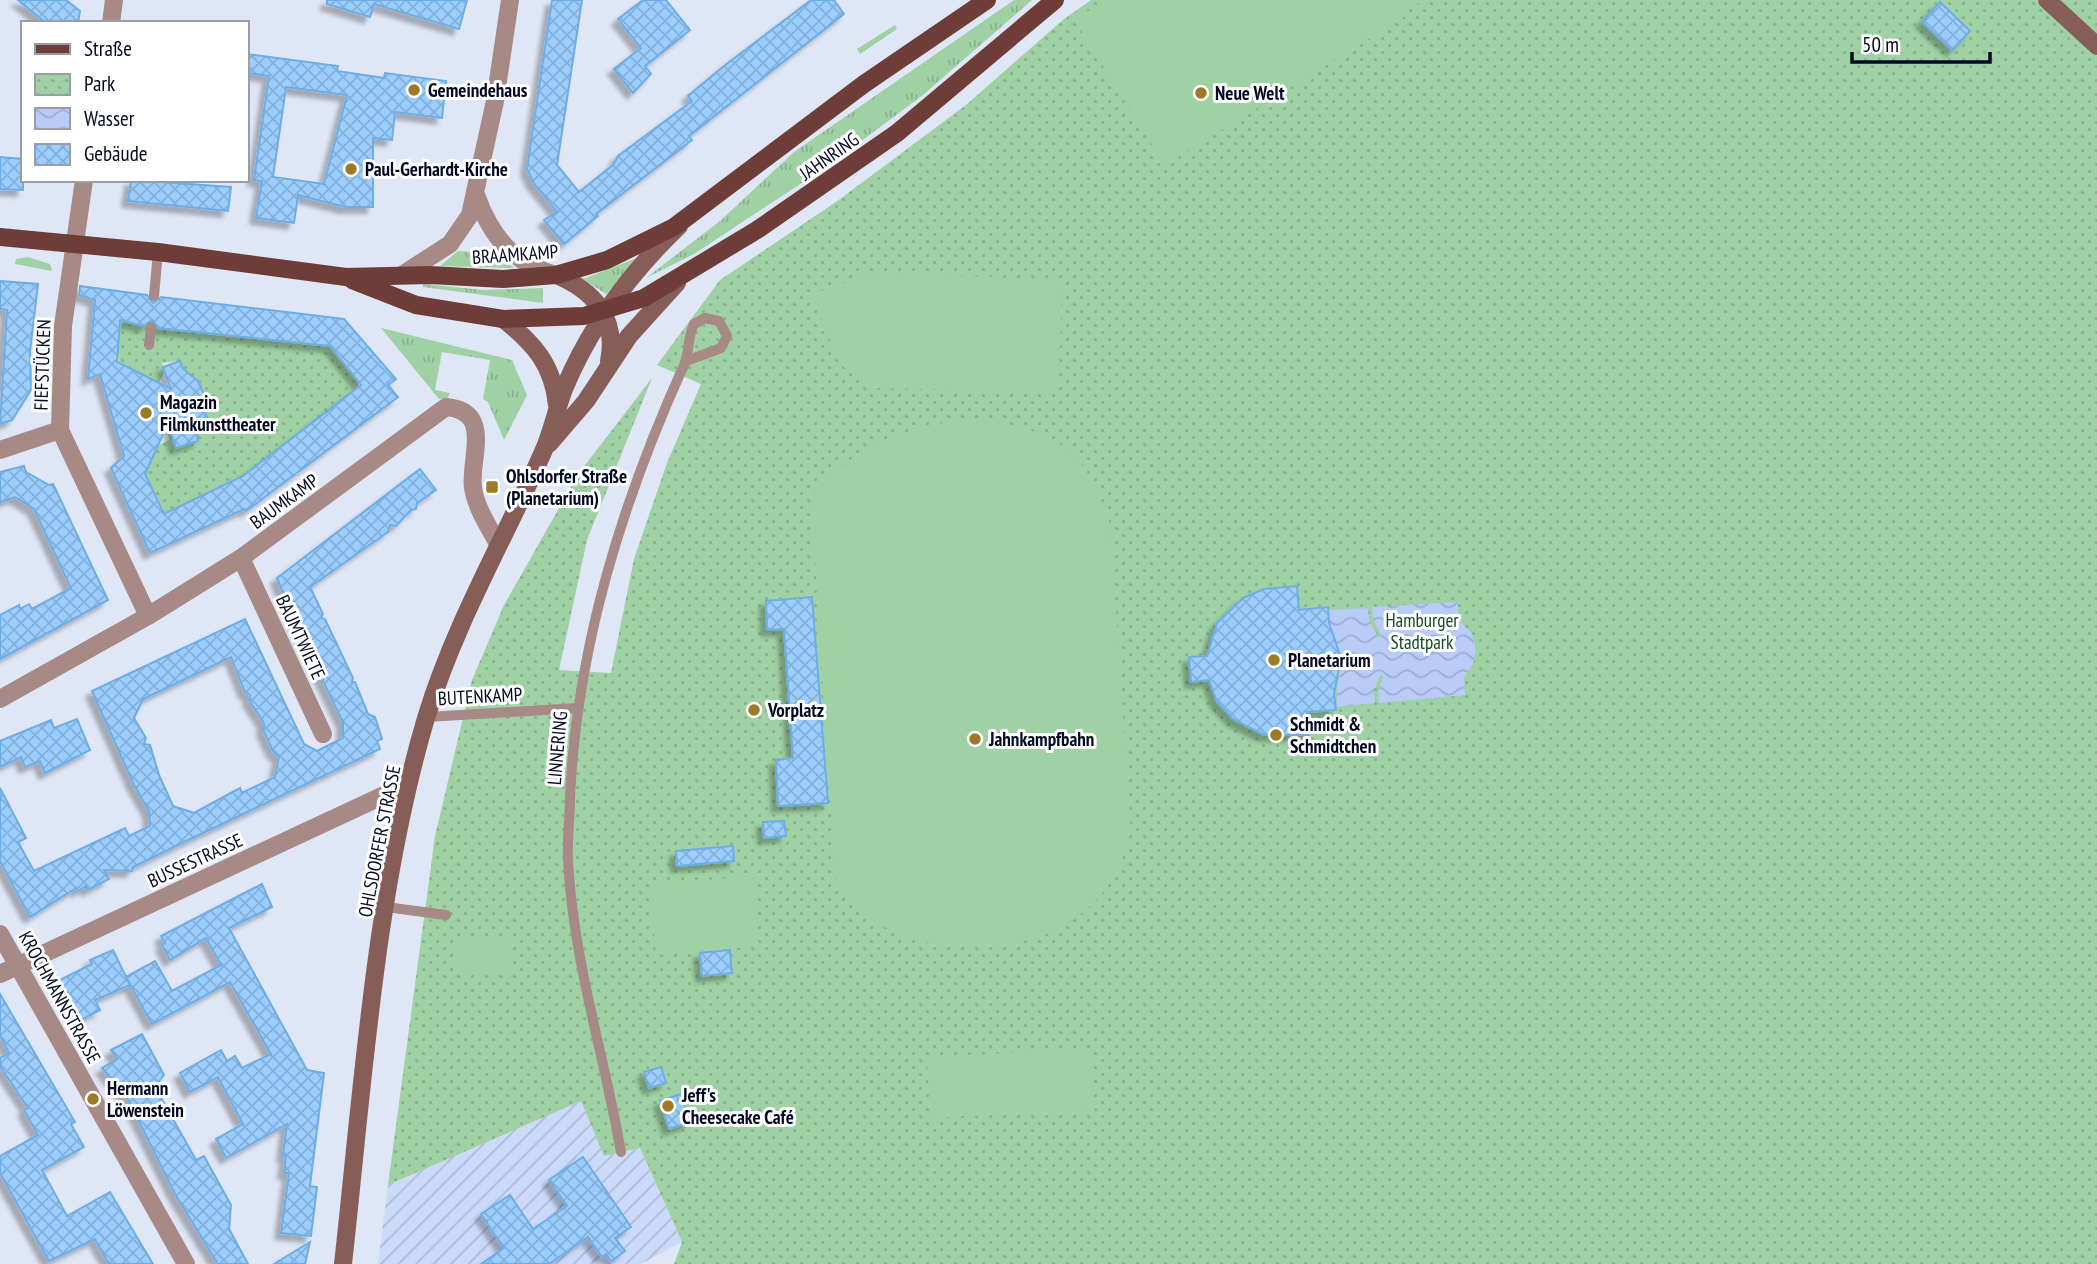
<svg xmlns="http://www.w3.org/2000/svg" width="2097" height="1264" font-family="'PT Sans Narrow',sans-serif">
	<defs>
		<pattern id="industrial-furrows" width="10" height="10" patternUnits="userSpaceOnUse" patternTransform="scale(1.75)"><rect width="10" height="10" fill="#ccdafa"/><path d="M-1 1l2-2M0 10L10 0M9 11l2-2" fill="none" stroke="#aebad6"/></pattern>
		<pattern id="grass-tufts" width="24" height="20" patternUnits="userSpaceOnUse" patternTransform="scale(1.75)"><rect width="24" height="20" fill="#9fd1a4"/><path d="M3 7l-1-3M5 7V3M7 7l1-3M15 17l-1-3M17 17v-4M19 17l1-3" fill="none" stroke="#87b28d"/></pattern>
		<pattern id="park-dots" width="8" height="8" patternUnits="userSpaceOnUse" patternTransform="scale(1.75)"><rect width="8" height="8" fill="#9fd1a4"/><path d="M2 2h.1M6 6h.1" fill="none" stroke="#87b28d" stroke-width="1.8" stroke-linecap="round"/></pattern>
		<pattern id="water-waves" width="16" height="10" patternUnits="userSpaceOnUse" patternTransform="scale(1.75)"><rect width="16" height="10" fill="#b9ccf8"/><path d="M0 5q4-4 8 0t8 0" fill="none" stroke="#9daed4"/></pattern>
		<pattern id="building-cross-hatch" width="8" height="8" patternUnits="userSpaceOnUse" patternTransform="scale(1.75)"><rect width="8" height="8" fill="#9bcefe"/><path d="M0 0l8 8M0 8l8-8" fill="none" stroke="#84b0d9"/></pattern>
		<filter id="shadow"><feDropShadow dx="-6" dy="6" stdDeviation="2" flood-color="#0004"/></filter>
	</defs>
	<rect width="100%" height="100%" fill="#dfe6f5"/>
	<path fill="url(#industrial-furrows)" d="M581,1101L604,1155L640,1148L682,1242L641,1264H378L388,1185Z"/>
	<path fill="url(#grass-tufts)" d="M1014,0H1032L923,95L832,163L694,254L646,278L720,221L794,152Z
		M895,25L897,29L860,54L857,49Z
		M458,251L495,254L514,268L440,266Z
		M28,257L50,264L52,271L15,264L16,259Z
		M639,257L606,294L583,279Z
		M423,284L484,290L543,288V303L423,287Z
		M381,328L512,360L527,395L504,440L488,402L483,399L490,360L442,352L435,390L450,393L447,399H439Z"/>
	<path fill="url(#park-dots)" d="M1091,0H2097V1264H674L682,1242L640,1148L604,1156L581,1101L388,1185L435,836L472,680L504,605L579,473L652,378L587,540L559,670L611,673L634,559L667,463L701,384L657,365L720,280L836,202L966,105L1064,19Z
		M124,321L151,327L330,346L358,381V387L243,476L164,514L145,474L158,445L170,440L165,429L178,441L174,442L176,448L198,441C196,431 207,421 207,409C206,382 186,380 180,361L162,363L165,371L156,388L120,364C116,353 117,329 124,321Z"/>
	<path fill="#9fd1a4" d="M1106,0H1424L1405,12L1407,15L1165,165L1074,20Z
		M874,272L1062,280L1059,392L869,388L839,363L812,294Z
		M972,419C1051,428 1087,446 1110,525L1131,830C1123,866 1107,895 1076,918C1019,960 910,956 856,908C847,900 841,888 835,878L811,498C849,446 910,425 972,419Z
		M753,876L759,946L656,955L650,885Z
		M457,939L510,940V973L456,972Z
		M1092,1049L1095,1110L930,1118L927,1057Z"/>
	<path fill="url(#water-waves)" d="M1457,602L1459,620L1472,634L1476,651L1473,664L1464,677L1465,695L1379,703L1378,692L1383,676L1380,675L1374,691L1375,703L1336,707L1341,655L1329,623L1328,610L1368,608L1369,620L1378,637L1381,636L1373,619L1372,607Z"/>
	<path fill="url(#building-cross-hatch)" stroke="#6dade7" stroke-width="2" fill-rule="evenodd" filter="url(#shadow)" d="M18,0H66L80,11L78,23H46Z
		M327,0H467L459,29L374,4L370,17L327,4Z
		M552,0H582L557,165L579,192L613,165L618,156L692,101L688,96L724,66L811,0H834L844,14L689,136L692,140L596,214L598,216L564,244L544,220L557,212L533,182L527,169Z
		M643,0H666L690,30L645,66L651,74L633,93L614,69L641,48L618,19Z
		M1940,2L1970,31L1952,50L1922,22Z
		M247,54L338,66L337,71L384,78L385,73L446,81L442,118L395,112L392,140L373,138V207H345L298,195L294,223L256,218L262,181L254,180L269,76L247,73ZM286,87L347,95L324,184L273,177Z
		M0,157L23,159V190L0,189Z
		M131,180L231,187L228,211L128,201Z
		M0,281L38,284L30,352L31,390L12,420L0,424L7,310L0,309Z
		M80,286L147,295L153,303L161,297L344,319L396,379L388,385L398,397L246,511L244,509L150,553L111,468L124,456L100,374L88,379L95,300L79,295ZM120,320L144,326L152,320L158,328L330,346L361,385L243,476L164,514L145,474L168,423L176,448L198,441L197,436L206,415L205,397L198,381L183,369L180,361L163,367L171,389L117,362Z
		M24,466L26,472L49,485L53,484L108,600L0,659V615L19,605L20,609L29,604L32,609L71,588L34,509L15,497L0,502V472Z
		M420,469L436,490L417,503L416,509L411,510L396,526L390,525L388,532L310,587L323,614L321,618L325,619L353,678L352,682H355L368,714L375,717L382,739L377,741L380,749L186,841L133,867L132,871L104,870L109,879L88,890L86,886L78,891L76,888L30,917L0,861V788L26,838L18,842L34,871L125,828L129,836L150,826L149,811L134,785L92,691L245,619L304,744L317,751L343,738V722L299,632L277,578ZM231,657L245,692L250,695L249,700L264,723L263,730L274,753L279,756L275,777L242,793L240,788L194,813L173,806L159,775L150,745L144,744L146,738L134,718L143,699Z
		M1297,586L1299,610L1328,607L1329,623L1341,658L1334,694L1336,710L1307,712L1309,735H1264L1233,719L1217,702L1209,680L1191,682L1189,657L1207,656L1217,623L1243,598L1264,589Z
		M812,597L828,803L778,806L776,760L793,758L784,629L767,630L766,601Z
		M77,719L90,750L45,773L40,761L25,767L21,757L0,767V741L51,720L54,728Z
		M784,821L786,836L764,838L763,822Z
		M733,846L734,861L677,866L676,851Z
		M262,884L272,907L229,928L307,1070L324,1073L310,1186L317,1187L311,1236L281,1233L289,1173H284L286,1156L283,1155L287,1124L226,1158L216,1139L243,1124L218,1077L190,1092L180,1073L221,1050L227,1061L235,1056L242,1068L271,1054L230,982L152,1024L126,977L155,961L172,991L221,965L206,938L170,960L162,945L165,943L161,936Z
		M113,950L130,985L95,1000L100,1010L79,1021L58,981L92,964L90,960Z
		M730,950L732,973L702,976L700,953Z
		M0,994L75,1122L71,1124L84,1147L42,1170L67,1216L110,1192L153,1264H109L95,1239L49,1261L0,1173V1156L38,1135L24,1110L28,1108L0,1066V1058L9,1053L0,1035Z
		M142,1034L164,1075L155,1087L196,1160L204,1156L231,1205L229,1229L248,1264H218L175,1194L129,1101L102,1068L117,1059L111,1050Z
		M661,1067L666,1083L649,1088L644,1072Z
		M681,1094L690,1122L669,1129L660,1101Z
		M583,1157L631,1227L615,1238L625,1251L611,1261L606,1254L602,1257L588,1237L549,1264H481L504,1248L481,1214L510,1195L533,1229L567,1206L549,1180Z
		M310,1242L305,1264H274Z"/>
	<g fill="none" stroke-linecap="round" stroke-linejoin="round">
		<path stroke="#a78985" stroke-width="10" d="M154,296L158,252
			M149,345L151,327
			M427,717L578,708
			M386,907L446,915
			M621,1152C604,1054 573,960 568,860C567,840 570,818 570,797C577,646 622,502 684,365C690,352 687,337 694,324L705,318L719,321L727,336L721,348L686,361"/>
		<path stroke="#a78985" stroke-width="18" d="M111,23L114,0
			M84,180L63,326L60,430L148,616
			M476,195C491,236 512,263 556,275
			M402,275L450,244L470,215L495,101L510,0
			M0,450L60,430
			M241,558L323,734
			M0,699L148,616L241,558L446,407C494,411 469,459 473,488C476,508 489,527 498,544
			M0,934L186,1264
			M0,974L408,784"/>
		<path stroke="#875d58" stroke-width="18" d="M2047,0L2097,46
			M556,275C593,290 618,318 609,361
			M503,319C534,343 553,365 557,405
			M549,444L586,401L629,336L677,283
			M343,1264C363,1085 375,890 426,718C455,623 503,542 543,452C552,432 556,410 564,389C590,326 630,273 679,226"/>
		<path stroke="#6f3d38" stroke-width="18" d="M0,237L158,252L346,277L430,275L503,279L556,275L607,260L674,227L864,84L987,0
			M352,280L416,305L503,319L584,316L644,298L757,230L897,133L1055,0"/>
	</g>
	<g fill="#9b7b25" stroke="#fff" stroke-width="2.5">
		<circle cx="414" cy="90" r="7"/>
		<circle cx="1201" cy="93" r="7"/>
		<circle cx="351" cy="169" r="7"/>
		<circle cx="146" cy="413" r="7"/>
		<rect x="485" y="480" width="14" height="14" rx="3.5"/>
		<circle cx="1274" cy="660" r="7"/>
		<circle cx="754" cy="710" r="7"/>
		<circle cx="1276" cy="735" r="7"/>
		<circle cx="975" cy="739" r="7"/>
		<circle cx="93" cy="1099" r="7"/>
		<circle cx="668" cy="1106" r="7"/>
	</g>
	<g text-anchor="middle" stroke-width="6" stroke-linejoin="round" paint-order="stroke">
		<g font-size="19" font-weight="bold" fill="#030922" stroke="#fff" text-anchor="start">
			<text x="428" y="97">Gemeindehaus</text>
			<text x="1215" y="100">Neue Welt</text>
			<text x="365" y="176">Paul-Gerhardt-Kirche</text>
			<text x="160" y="409">Magazin<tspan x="160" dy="22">Filmkunsttheater</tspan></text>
			<text x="506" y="483">Ohlsdorfer Straße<tspan x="506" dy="22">(Planetarium)</tspan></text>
			<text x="1288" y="667">Planetarium</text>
			<text x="768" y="717">Vorplatz</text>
			<text x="1290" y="731">Schmidt &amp;<tspan x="1290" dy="22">Schmidtchen</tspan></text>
			<text x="989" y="746">Jahnkampfbahn</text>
			<text x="107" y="1095">Hermann<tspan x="107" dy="22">Löwenstein</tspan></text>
			<text x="682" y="1102">Jeff's<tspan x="682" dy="22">Cheesecake Café</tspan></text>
		</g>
		<g font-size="19" fill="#030922" stroke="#fff">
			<text transform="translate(829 156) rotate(-35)" y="7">JAHNRING</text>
			<text transform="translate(515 254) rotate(-4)" y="7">BRAAMKAMP</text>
			<text transform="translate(42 365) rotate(-88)" y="7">FIEFSTÜCKEN</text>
			<text transform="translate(284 501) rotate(-36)" y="7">BAUMKAMP</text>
			<text transform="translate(301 637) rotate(65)" y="7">BAUMTWIETE</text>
			<text transform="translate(480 696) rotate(-3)" y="7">BUTENKAMP</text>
			<text transform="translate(557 748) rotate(-85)" y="7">LINNERING</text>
			<text transform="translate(379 841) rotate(-79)" y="7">OHLSDORFER STRASSE</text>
			<text transform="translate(195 860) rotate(-25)" y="7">BUSSESTRASSE</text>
			<text transform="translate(60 997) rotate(61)" y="7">KROCHMANNSTRASSE</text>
		</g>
		<g font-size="19" fill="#144a1f" stroke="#fff">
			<text x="1422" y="627">Hamburger<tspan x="1422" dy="22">Stadtpark</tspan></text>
		</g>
	</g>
	<rect x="21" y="21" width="228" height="161" fill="#ffffff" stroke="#9a9da7" stroke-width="2"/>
	<rect x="35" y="44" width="35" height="10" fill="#6f3d38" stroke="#9a9da7" stroke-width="2"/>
	<text x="84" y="56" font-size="21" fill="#030922">Straße</text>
	<rect x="35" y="74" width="35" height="21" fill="url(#park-dots)" stroke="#9a9da7" stroke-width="2"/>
	<text x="84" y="91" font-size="21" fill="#030922">Park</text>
	<rect x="35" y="108" width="35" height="21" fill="url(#water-waves)" stroke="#9a9da7" stroke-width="2"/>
	<text x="84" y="126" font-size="21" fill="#030922">Wasser</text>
	<rect x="35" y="144" width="35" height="21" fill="url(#building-cross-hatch)" stroke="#9a9da7" stroke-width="2"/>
	<text x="84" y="161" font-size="21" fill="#030922">Gebäude</text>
	<path d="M1852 52v10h138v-10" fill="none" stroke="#030922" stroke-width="3.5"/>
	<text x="1862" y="52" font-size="21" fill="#030922" stroke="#ffffff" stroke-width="5" paint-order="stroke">50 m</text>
</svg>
